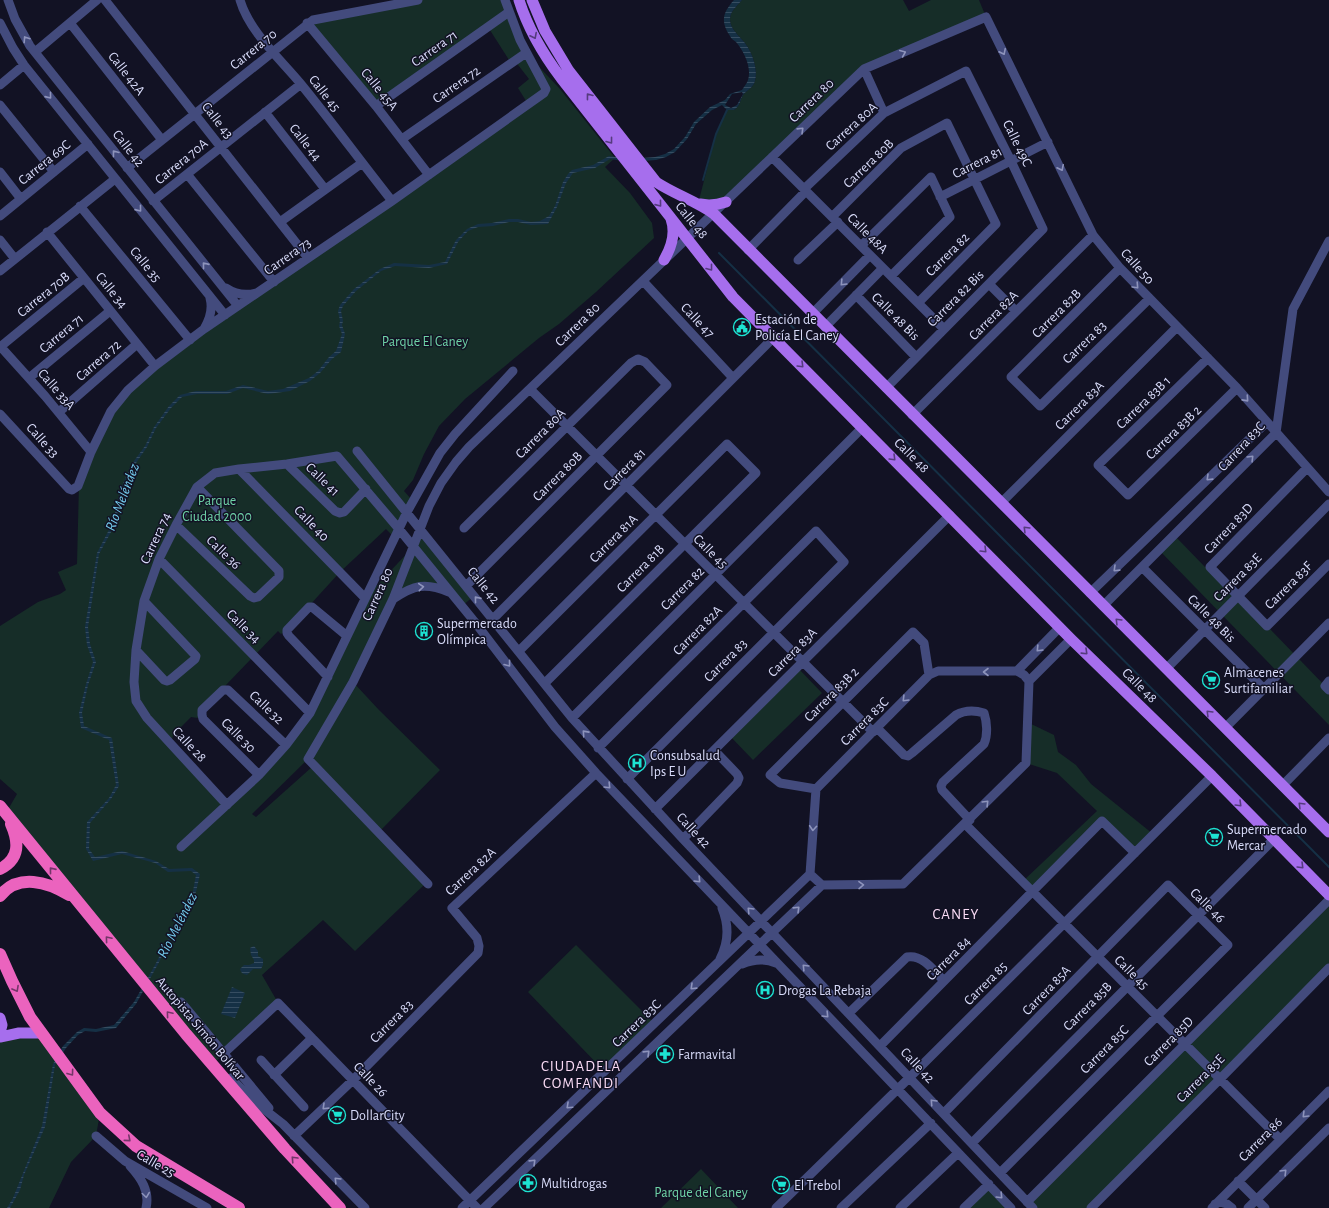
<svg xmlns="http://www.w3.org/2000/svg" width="1329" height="1208" font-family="'Alegreya Sans',sans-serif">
	<defs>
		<pattern id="water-rules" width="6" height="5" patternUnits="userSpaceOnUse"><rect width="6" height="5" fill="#153045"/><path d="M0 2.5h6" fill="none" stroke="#364d61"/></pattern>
	</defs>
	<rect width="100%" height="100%" fill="#121224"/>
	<path fill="#162d28" d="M418,0H505L526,53L560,89L615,158L605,167L630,193L652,223L654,238L596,292L559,324L539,338L465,399L439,426L424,454L413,480L404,491L413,501L395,538L386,529L340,572L287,630L281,634L278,631L226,685L223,690L202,715L198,718L191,717L173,735L171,744L227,804L310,713L365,598L414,546L420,529L474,596L462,606L451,593L421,586L393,599L353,682L379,710L440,770L378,833L308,759L252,814L256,817L312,767L424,885L355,951L323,920L262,975L277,1001L227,1050L199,1017L227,1051L215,1062L6,813L17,794L0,779V626L38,602L60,594L66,590L58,572L77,564L79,484L98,436L133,384L528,104L518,88L529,79L515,61L511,63L488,27L376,106L307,23Z
		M742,0H903L909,11L931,0H979L986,17L864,69L726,202L698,204L716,134L727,110H734C741,105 739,102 743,95C747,90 753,88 755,81C758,70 753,55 747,46C741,36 726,28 731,14C733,9 739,4 742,0Z
		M1174,535L1205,567H1210L1329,690V725L1159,550Z
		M797,667L822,693L753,760L729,735Z
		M1027,722L1054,735L1058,752L1076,765L1091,784L1153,834L1135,853L1102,821L1032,892L1022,882L1097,811L1057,773L1026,763Z
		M1329,900V968L1091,1208H1033L1027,1202Z
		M576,945L655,1024L605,1072L528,992Z
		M41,1033L100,1113L96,1136L71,1162L49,1208H0V1037Z
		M701,1169L738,1208H661Z
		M989,1184L1011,1208H964Z"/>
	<path fill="url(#water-rules)" fill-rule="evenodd" d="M734,0H742C739,4 733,9 731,14C726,28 741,36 747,46C753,55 758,70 755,81C753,88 747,90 743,95C739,102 741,105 734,110H727L722,105L712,110L696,124L687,139L675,152L666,157L656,160L630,162L610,159L595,168L573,173L566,183L557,207L548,224L531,225L518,222H509L493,226L478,227L468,231L458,242L447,264L429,268L395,266L381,271L356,291L343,306L341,311L343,321L342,325L345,334L341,352L332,359L320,373L310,381L290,391L268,394L243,388L227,394H197L182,397L171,408L156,428L147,447L134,466L123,492L116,523L99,554L88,627L90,644L96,662L88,685L82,713L84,726L112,738L119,786L111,799L90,823L89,849L95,857L122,851L156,861L169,869L192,868L200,874L196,892L157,966L136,1004L116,1028L96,1032L85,1031L78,1035L66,1048L55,1065L45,1127L24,1175L20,1190L10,1208H7L13,1198L42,1126L53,1064L63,1046L77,1032L84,1028L96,1029L114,1025L134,1002L155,965L193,891L196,875L191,871L168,872L155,863L122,854L93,861L86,849L87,822L109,798L116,785L109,740L81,728L79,713L86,684L93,662L87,645L85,627L97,553L113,522L120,491L131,465L145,446L154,427L169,406L180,395L196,391H226L243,385L268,391L283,389L309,378L318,371L329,357L336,351L342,334L339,326L340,321L338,311L340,305L354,289L380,269L394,263L429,265L445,262L456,240L467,229L478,224L492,223L509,219H518L531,222L540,221L549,216L555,206L563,182L568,174L572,170L593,165L609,156L630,159L655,157L665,154L674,149L685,137L694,122L710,107L725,100L730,94L742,90C744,87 747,83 748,80C752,68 744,51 736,42C734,40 731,39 730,36C720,22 723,12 734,0ZM742,92L743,94L737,105L731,108L725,105L732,94Z
		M254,946L258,951V956L263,959V965L261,969H253L247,975C243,974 241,973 240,969L244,965H249L254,963V960L251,955L250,948Z
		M232,987L245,993L235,1018L221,1014Z"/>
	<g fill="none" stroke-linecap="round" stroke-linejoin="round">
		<path stroke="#153045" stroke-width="2" d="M703,180L716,134L727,110
			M719,253L1329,867"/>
		<path stroke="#434b7d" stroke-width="9" d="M8,0L15,19L30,46L238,306
			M105,0L308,258
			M240,0C249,31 280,59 300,83C332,122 361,162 392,201
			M0,23L13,48L24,65L225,315
			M70,23L162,140
			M307,23L376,106L429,175
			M35,52L97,0
			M864,69L884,113
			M0,85L24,65
			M0,105L54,172
			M376,106L509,12
			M265,112L325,189
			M402,139L526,53
			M772,157L944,329
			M127,168L313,20L418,0
			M0,172L21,199
			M187,174L274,282
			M804,189L884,113L966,71L1011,161L1043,229L886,388
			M940,197L1048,142
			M153,201L301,84
			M80,206L190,340
			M0,216L88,144
			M832,217L901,148L947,123L996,224L918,303
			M280,222L362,163
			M47,232L155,366
			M0,240L15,259
			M861,246L931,177L950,217L891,276
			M748,250L806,191
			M798,260L838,222
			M1120,268L1011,377L1040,406L1149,299
			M0,271L115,179
			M643,281L733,378
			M989,284L1016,311
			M226,288C235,294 245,296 256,293
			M856,295L916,357
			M812,314L870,255
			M825,327L883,268
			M204,329C210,319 213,309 210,298
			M0,346L45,396L91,452
			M0,347L84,278
			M1208,358L1098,465L1128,495L1237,388
			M29,378L110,311
			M530,389L873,732
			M59,412L137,344
			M0,414L69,489L72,490L78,486L91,452L111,411L128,390L155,366L204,329L392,201L544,93L546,89L520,40L505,0
			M912,415L1093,235
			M357,451L572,718L683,839L1033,1208
			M287,464L335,511L340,513L344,512L366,489
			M1307,468L1210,567L1267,626L1329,564
			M239,469L365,598
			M1001,503L1177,327
			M176,525L250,596L254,598L258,597L279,577V571L197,487
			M464,528L631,363L638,359L645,362L667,385L466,586
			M159,559L310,713
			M1142,567L1264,689
			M1090,593L1267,422
			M393,599C414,585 425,582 449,592
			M1103,606L1276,433L1293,309L1329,241
			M493,619L774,337
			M136,650L164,680L167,681L170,680L195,659L196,656L144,601
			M519,651L727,444L756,473L545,683
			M1166,669L1329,504
			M1017,671L1060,627
			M328,677L289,636L287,633V630L309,607H312L347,636
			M1029,681L1071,639
			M1329,681L1325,686L1329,690
			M572,718L863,427
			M877,728L904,755L908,756L912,753L956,715C965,710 974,710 984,713C987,722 988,735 984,744L943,782L941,786L942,790L970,820
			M1225,728L1329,623
			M598,748L816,531L844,562L627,779
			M259,775L203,719L202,715V710L223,690H228L286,745
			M1282,786L1329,738
			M816,789L780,783L770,775L913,632L924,643L929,675
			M227,805L147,718L136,701L134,682L136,650L144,601L159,559L176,525L197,487L215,473L239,469L287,464L337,456L399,529L474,621L555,727L596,773L1011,1208
			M655,809L950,515
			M965,824L1280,1139
			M683,839L737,783L739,778L737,774L714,750
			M181,847L259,775L286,745L310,713L407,512L440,453L455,434L513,371
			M428,884L308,759L353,682L393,599L429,506L441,483L456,462L469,447L864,69L986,17L1093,235L1120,268L1237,388L1329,492
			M720,959C729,942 729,925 722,908
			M742,964C754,959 764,958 776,963
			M181,1002L269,1108
			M849,1013L907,957C923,954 934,971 944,981
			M880,1046L1102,821L1135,853
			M223,1054L278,1003L477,1208
			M261,1060L304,1107
			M274,1075L312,1038
			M231,1078L251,1099L283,1124L365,1208
			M944,1113L1168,885L1228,945L1000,1173
			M96,1136L125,1161L207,1208
			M294,1136L353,1080L478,953L479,946L477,938L452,908L596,773
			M972,1143L1274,839
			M130,1166C141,1178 150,1191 146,1208
			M1238,1181L1265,1208
			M1027,1202L1329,900
			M1215,1204L1220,1202L1227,1204L1232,1208
			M462,1208L810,874
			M484,1208L822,885L903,884L1026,763L1029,681L1024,675L1017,671H938L929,675L816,789L810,874L822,885
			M776,1208L905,1082L1212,776
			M841,1208L931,1123
			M900,1208L958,1153
			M964,1208L989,1184
			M1091,1208L1220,1079L1329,968
			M1212,1208L1329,1091
			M1248,1208L1329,1128"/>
		<path stroke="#a66eed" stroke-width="11" d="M519,0C528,29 543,54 561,78L733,297L1071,639L1212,776L1329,895
			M532,0L545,31L569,71L656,182C674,194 696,201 714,214L1329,832
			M700,204C710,206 717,205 726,202
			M664,260C671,248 676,233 671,219
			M0,1018L2,1025L0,1033
			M0,1037L19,1033H41"/>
		<path stroke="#eb63be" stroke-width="12" d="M0,806L186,1034L285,1149L340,1208
			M0,869C20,859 19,842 11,824
			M0,896C18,873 48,882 69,895
			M0,954L12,981L30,1017L100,1113L136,1146L239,1208"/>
	</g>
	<defs><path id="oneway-chevron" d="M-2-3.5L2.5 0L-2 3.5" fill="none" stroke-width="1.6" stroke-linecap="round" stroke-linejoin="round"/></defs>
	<g stroke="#553b7e">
		<use href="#oneway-chevron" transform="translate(534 36) rotate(63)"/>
		<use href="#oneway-chevron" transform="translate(589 96) rotate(-128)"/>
		<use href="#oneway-chevron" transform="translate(610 141) rotate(52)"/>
		<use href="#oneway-chevron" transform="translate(659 204) rotate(51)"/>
		<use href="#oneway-chevron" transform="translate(710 268) rotate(52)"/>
		<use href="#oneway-chevron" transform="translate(801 365) rotate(45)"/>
		<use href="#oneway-chevron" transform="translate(893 458) rotate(45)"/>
		<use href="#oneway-chevron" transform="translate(1026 529) rotate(-135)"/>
		<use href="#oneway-chevron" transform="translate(984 550) rotate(45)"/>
		<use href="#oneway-chevron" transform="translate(1118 621) rotate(-135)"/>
		<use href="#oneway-chevron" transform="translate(1085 652) rotate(44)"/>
		<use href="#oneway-chevron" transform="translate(1209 713) rotate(-135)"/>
		<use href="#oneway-chevron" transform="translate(1239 804) rotate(45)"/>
		<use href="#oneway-chevron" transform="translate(1301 805) rotate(-135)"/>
		<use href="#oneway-chevron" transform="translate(1301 866) rotate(45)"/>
	</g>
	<g stroke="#8e94bc">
		<use href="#oneway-chevron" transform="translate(26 39) rotate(-123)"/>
		<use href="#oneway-chevron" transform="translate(1003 52) rotate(64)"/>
		<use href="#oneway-chevron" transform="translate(903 53) rotate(-23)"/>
		<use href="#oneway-chevron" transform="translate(49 96) rotate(51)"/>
		<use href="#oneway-chevron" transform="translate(801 130) rotate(-44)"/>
		<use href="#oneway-chevron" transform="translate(115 153) rotate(-128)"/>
		<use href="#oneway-chevron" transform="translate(1061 168) rotate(64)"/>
		<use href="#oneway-chevron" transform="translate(139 209) rotate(51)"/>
		<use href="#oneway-chevron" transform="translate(205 265) rotate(-129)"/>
		<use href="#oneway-chevron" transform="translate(843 283) rotate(134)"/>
		<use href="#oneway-chevron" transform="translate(1136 286) rotate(47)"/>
		<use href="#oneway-chevron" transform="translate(1246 399) rotate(48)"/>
		<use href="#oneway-chevron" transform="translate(1251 458) rotate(-45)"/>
		<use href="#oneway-chevron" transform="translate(1209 478) rotate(136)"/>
		<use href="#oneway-chevron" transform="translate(1116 569) rotate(136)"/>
		<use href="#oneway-chevron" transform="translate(421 587) rotate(-5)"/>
		<use href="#oneway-chevron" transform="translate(477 599) rotate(-129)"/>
		<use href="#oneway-chevron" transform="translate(1039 649) rotate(134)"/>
		<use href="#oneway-chevron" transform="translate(508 664) rotate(52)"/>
		<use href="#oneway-chevron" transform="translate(986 672) rotate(180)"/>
		<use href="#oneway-chevron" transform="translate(905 699) rotate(135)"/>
		<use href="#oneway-chevron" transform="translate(585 733) rotate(-132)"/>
		<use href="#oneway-chevron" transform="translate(608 786) rotate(46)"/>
		<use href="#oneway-chevron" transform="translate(986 803) rotate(-45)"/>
		<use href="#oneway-chevron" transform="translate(813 828) rotate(94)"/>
		<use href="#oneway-chevron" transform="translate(698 880) rotate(46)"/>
		<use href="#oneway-chevron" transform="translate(861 885) rotate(-1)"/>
		<use href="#oneway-chevron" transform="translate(797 909) rotate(-44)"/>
		<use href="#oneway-chevron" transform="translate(750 910) rotate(-134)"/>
		<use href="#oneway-chevron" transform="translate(805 967) rotate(-134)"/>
		<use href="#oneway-chevron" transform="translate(693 987) rotate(136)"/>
		<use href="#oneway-chevron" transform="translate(826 1015) rotate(46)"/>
		<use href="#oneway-chevron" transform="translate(647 1053) rotate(-44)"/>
		<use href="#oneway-chevron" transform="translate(933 1102) rotate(-133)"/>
		<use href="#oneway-chevron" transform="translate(569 1106) rotate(137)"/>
		<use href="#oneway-chevron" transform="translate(325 1107) rotate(136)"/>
		<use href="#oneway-chevron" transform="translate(1305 1115) rotate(135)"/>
		<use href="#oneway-chevron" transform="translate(533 1162) rotate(-44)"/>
		<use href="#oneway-chevron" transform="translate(1284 1172) rotate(-45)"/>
		<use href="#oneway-chevron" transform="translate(337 1180) rotate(-134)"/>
		<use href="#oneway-chevron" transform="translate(146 1195) rotate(82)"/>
		<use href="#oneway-chevron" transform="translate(1000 1196) rotate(46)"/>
	</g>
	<g stroke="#743669">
		<use href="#oneway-chevron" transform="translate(52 870) rotate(-129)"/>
		<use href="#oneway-chevron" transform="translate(108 939) rotate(-130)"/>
		<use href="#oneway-chevron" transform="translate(16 989) rotate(61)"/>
		<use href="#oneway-chevron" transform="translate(169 1014) rotate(-130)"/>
		<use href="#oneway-chevron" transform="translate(71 1073) rotate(54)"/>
		<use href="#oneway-chevron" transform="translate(128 1139) rotate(41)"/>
		<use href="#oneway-chevron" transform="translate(294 1159) rotate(-133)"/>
	</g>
	<defs>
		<g id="civic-ring" transform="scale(0.9)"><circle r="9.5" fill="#121224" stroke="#1de3d2" stroke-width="1.5"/><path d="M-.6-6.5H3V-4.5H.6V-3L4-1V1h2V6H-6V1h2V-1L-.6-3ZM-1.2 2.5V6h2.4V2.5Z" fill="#1de3d2"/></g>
		<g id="building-ring" transform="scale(0.9)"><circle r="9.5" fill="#121224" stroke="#1de3d2" stroke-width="1.5"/><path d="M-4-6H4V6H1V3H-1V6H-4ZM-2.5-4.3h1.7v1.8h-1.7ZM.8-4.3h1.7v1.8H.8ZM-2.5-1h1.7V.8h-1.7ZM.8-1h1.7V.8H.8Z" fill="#1de3d2"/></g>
		<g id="supermarket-ring" transform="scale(0.9)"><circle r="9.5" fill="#121224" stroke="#1de3d2" stroke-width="1.5"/><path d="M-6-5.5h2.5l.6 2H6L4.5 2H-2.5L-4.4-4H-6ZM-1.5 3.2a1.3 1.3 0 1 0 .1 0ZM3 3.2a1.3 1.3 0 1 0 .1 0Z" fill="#1de3d2"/></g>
		<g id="hospital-ring" transform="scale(0.9)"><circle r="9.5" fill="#121224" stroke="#1de3d2" stroke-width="1.5"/><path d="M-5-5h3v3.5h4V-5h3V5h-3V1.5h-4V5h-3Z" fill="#1de3d2"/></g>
		<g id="pharmacy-ring" transform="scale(0.9)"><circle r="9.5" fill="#121224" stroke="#1de3d2" stroke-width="1.5"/><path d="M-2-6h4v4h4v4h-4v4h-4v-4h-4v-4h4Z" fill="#1de3d2"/></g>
	</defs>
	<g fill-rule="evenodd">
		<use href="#civic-ring" x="742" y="327"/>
		<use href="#building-ring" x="424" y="631"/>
		<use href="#supermarket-ring" x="1211" y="680"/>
		<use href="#hospital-ring" x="637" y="763"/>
		<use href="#supermarket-ring" x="1214" y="837"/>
		<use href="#hospital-ring" x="765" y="990"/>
		<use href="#pharmacy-ring" x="665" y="1054"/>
		<use href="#supermarket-ring" x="337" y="1115"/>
		<use href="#pharmacy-ring" x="528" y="1183"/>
		<use href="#supermarket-ring" x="781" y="1185"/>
	</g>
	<g text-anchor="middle" stroke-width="3" stroke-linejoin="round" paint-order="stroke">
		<g font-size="14" fill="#d9dcfa" stroke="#121224">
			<text transform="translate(434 48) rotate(-35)" y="5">Carrera 71</text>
			<text transform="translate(253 49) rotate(-39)" y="5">Carrera 70</text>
			<text transform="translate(127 73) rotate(52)" y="5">Calle 42A</text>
			<text transform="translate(456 84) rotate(-35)" y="5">Carrera 72</text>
			<text transform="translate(380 89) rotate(51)" y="5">Calle 45A</text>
			<text transform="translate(325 93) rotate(52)" y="5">Calle 45</text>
			<text transform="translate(811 100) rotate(-44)" y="5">Carrera 80</text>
			<text transform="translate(218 120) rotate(52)" y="5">Calle 43</text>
			<text transform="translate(851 126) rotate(-42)" y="5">Carrera 80A</text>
			<text transform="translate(306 142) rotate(52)" y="5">Calle 44</text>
			<text transform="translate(1018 143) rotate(64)" y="5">Calle 49C</text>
			<text transform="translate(129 148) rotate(52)" y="5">Calle 42</text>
			<text transform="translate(181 161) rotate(-39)" y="5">Carrera 70A</text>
			<text transform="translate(44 162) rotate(-39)" y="5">Carrera 69C</text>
			<text transform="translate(977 162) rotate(-27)" y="5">Carrera 81</text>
			<text transform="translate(868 163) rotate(-44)" y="5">Carrera 80B</text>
			<text transform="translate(692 220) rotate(51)" y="5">Calle 48</text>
			<text transform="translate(868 233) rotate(45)" y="5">Calle 48A</text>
			<text transform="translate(947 254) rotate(-45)" y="5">Carrera 82</text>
			<text transform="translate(287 256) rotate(-35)" y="5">Carrera 73</text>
			<text transform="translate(146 264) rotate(51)" y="5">Calle 35</text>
			<text transform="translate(1138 266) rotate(48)" y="5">Calle 50</text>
			<text transform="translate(112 290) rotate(51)" y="5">Calle 34</text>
			<text transform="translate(43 294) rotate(-39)" y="5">Carrera 70B</text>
			<text transform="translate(955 298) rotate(-45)" y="5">Carrera 82 Bis</text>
			<text transform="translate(1056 313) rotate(-45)" y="5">Carrera 82B</text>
			<text transform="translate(993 315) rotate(-45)" y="5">Carrera 82A</text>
			<text transform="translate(896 316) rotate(45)" y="5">Calle 48 Bis</text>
			<text transform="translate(698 320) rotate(47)" y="5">Calle 47</text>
			<text transform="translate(577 324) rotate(-44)" y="5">Carrera 80</text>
			<text transform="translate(61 333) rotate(-40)" y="5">Carrera 71</text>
			<text transform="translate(1084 342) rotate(-44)" y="5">Carrera 83</text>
			<text transform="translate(98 360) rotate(-41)" y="5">Carrera 72</text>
			<text transform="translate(57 389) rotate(49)" y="5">Calle 33A</text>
			<text transform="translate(1143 402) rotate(-44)" y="5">Carrera 83B 1</text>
			<text transform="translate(1079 405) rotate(-45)" y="5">Carrera 83A</text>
			<text transform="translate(1173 432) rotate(-44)" y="5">Carrera 83B 2</text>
			<text transform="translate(540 433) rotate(-45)" y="5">Carrera 80A</text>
			<text transform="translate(43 440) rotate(48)" y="5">Calle 33</text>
			<text transform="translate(1241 446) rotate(-47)" y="5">Carrera 83C</text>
			<text transform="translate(912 455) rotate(45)" y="5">Calle 48</text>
			<text transform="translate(624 469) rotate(-45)" y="5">Carrera 81</text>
			<text transform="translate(557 476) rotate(-45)" y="5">Carrera 80B</text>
			<text transform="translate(323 479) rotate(44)" y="5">Calle 41</text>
			<text transform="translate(312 523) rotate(46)" y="5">Calle 40</text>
			<text transform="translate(1228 528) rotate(-46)" y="5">Carrera 83D</text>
			<text transform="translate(155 538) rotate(-65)" y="5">Carrera 74</text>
			<text transform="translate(613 538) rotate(-45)" y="5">Carrera 81A</text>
			<text transform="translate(711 551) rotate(45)" y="5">Calle 45</text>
			<text transform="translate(224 552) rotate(44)" y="5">Calle 36</text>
			<text transform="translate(640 568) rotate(-45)" y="5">Carrera 81B</text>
			<text transform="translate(1237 577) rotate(-45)" y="5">Carrera 83E</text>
			<text transform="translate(484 585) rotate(51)" y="5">Calle 42</text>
			<text transform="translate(1288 585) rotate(-45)" y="5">Carrera 83F</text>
			<text transform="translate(682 588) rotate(-45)" y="5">Carrera 82</text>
			<text transform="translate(377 594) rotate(-66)" y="5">Carrera 80</text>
			<text transform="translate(1212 618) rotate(45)" y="5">Calle 48 Bis</text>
			<text transform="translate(244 626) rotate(45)" y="5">Calle 34</text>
			<text transform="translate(697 630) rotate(-45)" y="5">Carrera 82A</text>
			<text transform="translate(792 652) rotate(-45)" y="5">Carrera 83A</text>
			<text transform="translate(725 660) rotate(-45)" y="5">Carrera 83</text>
			<text transform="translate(1140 685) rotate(45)" y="5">Calle 48</text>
			<text transform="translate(831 694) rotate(-45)" y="5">Carrera 83B 2</text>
			<text transform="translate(267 707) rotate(44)" y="5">Calle 32</text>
			<text transform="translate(864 721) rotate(-45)" y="5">Carrera 83C</text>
			<text transform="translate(239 735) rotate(45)" y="5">Calle 30</text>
			<text transform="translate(190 744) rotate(47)" y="5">Calle 28</text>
			<text transform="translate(694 830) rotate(47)" y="5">Calle 42</text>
			<text transform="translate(470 871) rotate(-43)" y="5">Carrera 82A</text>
			<text transform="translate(1208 905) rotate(45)" y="5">Calle 46</text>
			<text transform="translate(948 958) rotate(-45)" y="5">Carrera 84</text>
			<text transform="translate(1132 972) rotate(45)" y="5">Calle 45</text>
			<text transform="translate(985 983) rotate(-45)" y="5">Carrera 85</text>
			<text transform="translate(1046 990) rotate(-46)" y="5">Carrera 85A</text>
			<text transform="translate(1087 1006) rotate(-45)" y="5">Carrera 85B</text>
			<text transform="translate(391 1021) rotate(-45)" y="5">Carrera 83</text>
			<text transform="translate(636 1023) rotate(-44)" y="5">Carrera 83C</text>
			<text transform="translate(201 1028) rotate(50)" y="5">Autopista Simón Bolívar</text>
			<text transform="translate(1168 1041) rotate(-45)" y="5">Carrera 85D</text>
			<text transform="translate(1104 1049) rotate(-45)" y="5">Carrera 85C</text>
			<text transform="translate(918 1065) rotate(47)" y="5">Calle 42</text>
			<text transform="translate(1200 1078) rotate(-45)" y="5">Carrera 85E</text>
			<text transform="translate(371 1079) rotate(46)" y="5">Calle 26</text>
			<text transform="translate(1260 1139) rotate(-45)" y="5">Carrera 86</text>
			<text transform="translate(156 1163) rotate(30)" y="5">Calle 25</text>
		</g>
		<g font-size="14" fill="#d9dcfa" stroke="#121224" text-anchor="start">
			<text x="755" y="324">Estación de<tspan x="755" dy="16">Policía El Caney</tspan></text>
			<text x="437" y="628">Supermercado<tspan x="437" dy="16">Olímpica</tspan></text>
			<text x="1224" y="677">Almacenes<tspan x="1224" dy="16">Surtifamiliar</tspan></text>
			<text x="650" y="760">Consubsalud<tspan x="650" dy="16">Ips E U</tspan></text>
			<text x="1227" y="834">Supermercado<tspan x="1227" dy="16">Mercar</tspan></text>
			<text x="778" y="995">Drogas La Rebaja</text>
			<text x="678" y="1059">Farmavital</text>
			<text x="350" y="1120">DollarCity</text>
			<text x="541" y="1188">Multidrogas</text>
			<text x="794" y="1190">El Trebol</text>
		</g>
		<g font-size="14" fill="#6ed2a6" stroke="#121224">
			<text x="425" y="346">Parque El Caney</text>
			<text x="217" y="505">Parque<tspan x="217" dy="16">Ciudad 2000</tspan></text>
			<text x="701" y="1197">Parque del Caney</text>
		</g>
		<g font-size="15" font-style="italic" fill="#74ccee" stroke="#121224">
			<text transform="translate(122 497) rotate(-69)" y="5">Río Meléndez</text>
			<text transform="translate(177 925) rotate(-63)" y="5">Río Meléndez</text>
		</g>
		<g font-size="15" letter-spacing="1" fill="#fadbf5" stroke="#121224">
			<text x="956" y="919">CANEY</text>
			<text x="581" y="1071">CIUDADELA<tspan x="581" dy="17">COMFANDI</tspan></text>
		</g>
	</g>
</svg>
